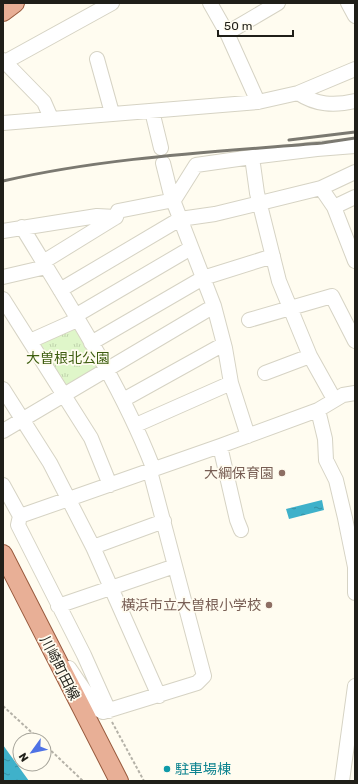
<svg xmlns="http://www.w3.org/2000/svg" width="358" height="784" font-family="Rubik,'Noto Sans JP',sans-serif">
	<defs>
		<pattern id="park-tufts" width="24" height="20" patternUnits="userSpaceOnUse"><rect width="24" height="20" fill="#dff6c9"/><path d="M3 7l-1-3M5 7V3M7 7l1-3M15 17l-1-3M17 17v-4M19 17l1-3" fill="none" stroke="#bfd2ac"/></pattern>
		<pattern id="water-ripples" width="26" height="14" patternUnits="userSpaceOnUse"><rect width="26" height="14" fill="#3fb1ca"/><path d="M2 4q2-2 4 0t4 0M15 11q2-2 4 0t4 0" fill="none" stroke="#348fa3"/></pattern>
	</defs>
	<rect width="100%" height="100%" fill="#fffcf0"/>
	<path fill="url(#park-tufts)" d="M75,327L99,367L64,390L37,343Z"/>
	<path fill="url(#water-ripples)" d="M322,500L324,510L289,519L286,509Z
		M3,745L29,781H3Z"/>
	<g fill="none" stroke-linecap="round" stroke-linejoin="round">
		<g stroke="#d6d3c4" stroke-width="16">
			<path id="minor" d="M210,3L227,33L258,102
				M348,3L355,16
				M227,33L278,3
				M97,59L112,113
				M3,60L44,102L51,118
				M5,62L112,3
				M298,93C316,105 334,106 355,101
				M152,111L161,148
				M3,123L258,102L298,93L355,69
				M163,163L171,195L214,306L225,348L231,383L248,436
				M321,188L334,207L355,261
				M334,207L355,197
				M22,227C69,305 119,381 152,465L150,471L204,676L197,683L103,712L97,709L69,668
				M3,231L97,216L116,217L118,211L174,200L196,165L252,157
				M43,262L116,217
				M3,277L46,267
				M60,290L180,219L215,214L321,188L355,172
				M3,299L91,438L110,485
				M75,316L191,248
				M249,320L332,296L355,341
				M30,341L77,320
				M91,343L203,278L273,256
				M265,373L310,356
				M3,389L50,463L93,547L159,696
				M334,399L310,356L279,281L257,193L252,157L317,149L355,146
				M123,400L224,344
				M318,410L325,439L326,460L336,480L345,518L355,567V593
				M136,425L231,383
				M3,431L214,306
				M220,446L237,520L241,530
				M3,485L20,516L18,525L84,655L109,711
				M20,516L220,446L318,410L343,395L355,393
				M93,547L164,521
				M58,606L175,566
				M342,781L355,686"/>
		</g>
		<g stroke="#985a3d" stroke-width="20">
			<path id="major" d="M3,12L15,3
				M3,554L119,781"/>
		</g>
		<path stroke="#b5b2a8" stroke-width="2" stroke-dasharray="3 2" stroke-linecap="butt" d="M3,706L40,740
			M112,722L144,781
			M44,744L83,781"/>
		<use href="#minor" stroke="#fff" stroke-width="14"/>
		<use href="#major" stroke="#e8af96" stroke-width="18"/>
		<path stroke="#7b7971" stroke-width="3" d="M289,140L355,132
			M3,181C107,157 215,152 322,143L355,138"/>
	</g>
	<g fill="#8d6e63" stroke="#fffcf0" stroke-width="1.5">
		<circle cx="282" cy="473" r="4"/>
		<circle cx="269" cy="605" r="4"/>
	</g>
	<circle fill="#0f9aa8" stroke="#fffcf0" stroke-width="1.5" cx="167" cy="769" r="4"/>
	<g text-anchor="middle" stroke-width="3.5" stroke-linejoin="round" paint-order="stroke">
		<g font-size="14" fill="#3e5e10" stroke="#fffcf0">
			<text x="68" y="363">大曽根北公園</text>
		</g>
		<g font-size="14" fill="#785e54" stroke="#fffcf0" text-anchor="end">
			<text x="274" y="478">大綱保育園</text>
			<text x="261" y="610">横浜市立大曽根小学校</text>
		</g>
		<g font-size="14" fill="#201f19" stroke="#fffcf0">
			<text transform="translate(60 668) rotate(63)" y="5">川崎町田線</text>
		</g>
		<g font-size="14" fill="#0d838f" stroke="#fffcf0" text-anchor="start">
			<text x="175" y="774">駐車場棟</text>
		</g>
	</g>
	<rect width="358" height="784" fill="none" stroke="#201f19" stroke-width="8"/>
	<g transform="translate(32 752) rotate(237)"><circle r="19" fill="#fffcf0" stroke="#a6a49a"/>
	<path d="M0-3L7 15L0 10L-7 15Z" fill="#4e72e5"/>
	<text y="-6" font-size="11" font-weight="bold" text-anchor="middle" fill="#201f19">N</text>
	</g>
	<path d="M218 30v6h75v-6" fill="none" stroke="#201f19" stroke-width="2"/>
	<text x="224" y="30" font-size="12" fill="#201f19" stroke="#fffcf0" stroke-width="3" paint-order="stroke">50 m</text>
</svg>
